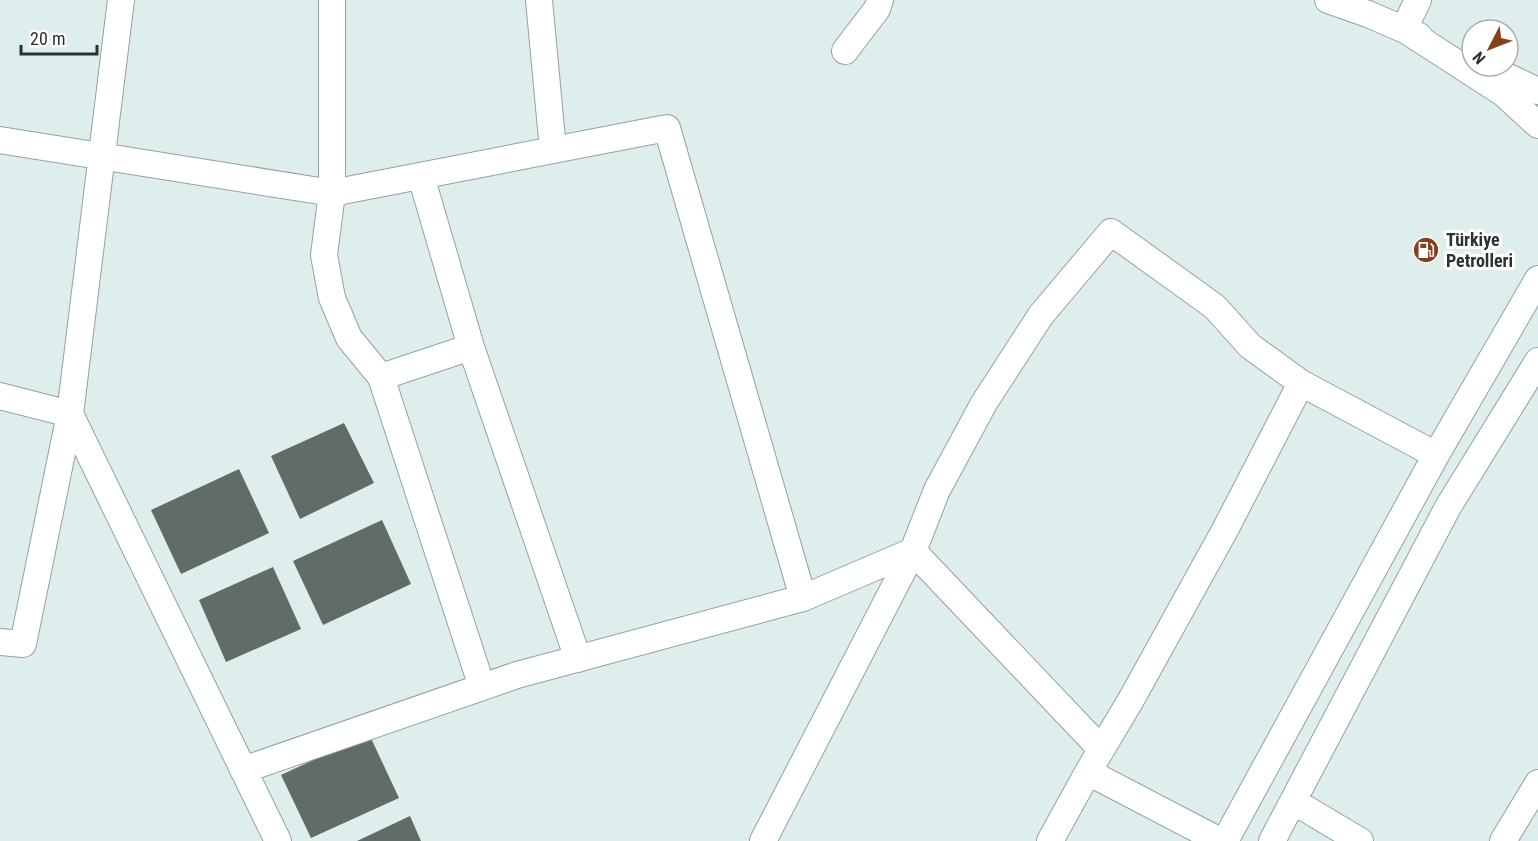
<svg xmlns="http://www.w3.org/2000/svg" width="1538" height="841" font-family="'Roboto Condensed',sans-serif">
	<rect width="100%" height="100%" fill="#deeeec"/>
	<path fill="#606c65" d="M344,423L374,483L300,519L271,456Z
		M239,469L269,533L181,574L151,510Z
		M382,520L411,584L323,625L293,561Z
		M273,567L301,629L226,662L199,600Z
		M369,734L399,798L311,838L281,775Z
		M410,816L421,841H357Z"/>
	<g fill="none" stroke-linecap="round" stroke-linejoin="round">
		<g stroke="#93a2a1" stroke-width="28">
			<path id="minor" d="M332,0V193L324,255L332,298L349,338L381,377L482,687
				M539,0L553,150
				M1328,0L1368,14L1419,36
				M1404,29L1503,93L1538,125
				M1404,29L1418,0
				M845,51L877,9L880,0
				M1485,66L1538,91
				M0,140L332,193L667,128L803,598
				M421,176L471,347L578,659
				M381,377L471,347
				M0,396L70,414L278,841
				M0,642L23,644L70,414L121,0
				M243,770L517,675L803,598L913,551L1101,749
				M1088,772L1220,841
				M1293,801L1360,841
				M763,841L913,551L937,490L984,403L1041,315L1111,232L1215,307L1250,346L1301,383
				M1050,841L1088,772L1132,698L1226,528L1301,383L1436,455
				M1225,841L1436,455L1538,279
				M1272,841L1448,507L1538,361
				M1503,841L1538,783"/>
		</g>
		<use href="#minor" stroke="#fff" stroke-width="26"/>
	</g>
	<defs>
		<g id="fuel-disc" transform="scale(1.35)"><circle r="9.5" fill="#86401c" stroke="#fff"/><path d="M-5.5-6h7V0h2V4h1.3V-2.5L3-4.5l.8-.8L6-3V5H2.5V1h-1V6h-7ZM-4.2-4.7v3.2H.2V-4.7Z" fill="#fff"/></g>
	</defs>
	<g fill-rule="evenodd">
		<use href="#fuel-disc" x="1426" y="250"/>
	</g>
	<g text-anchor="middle" stroke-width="6" stroke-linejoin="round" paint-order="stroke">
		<g font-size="18" font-weight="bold" fill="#2b3131" stroke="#fff" text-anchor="start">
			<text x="1446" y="246">Türkiye<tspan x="1446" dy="21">Petrolleri</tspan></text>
		</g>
	</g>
	<g transform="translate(1490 48) rotate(228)"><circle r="28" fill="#ffffff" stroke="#aaadad" stroke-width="1.5"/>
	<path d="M0-4.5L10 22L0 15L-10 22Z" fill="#86401c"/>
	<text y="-9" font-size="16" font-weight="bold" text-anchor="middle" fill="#2b3131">N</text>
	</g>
	<path d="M21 45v9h76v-9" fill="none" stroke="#2b3131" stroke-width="3"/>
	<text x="30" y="45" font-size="18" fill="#2b3131" stroke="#ffffff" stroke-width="4.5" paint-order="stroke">20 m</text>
</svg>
